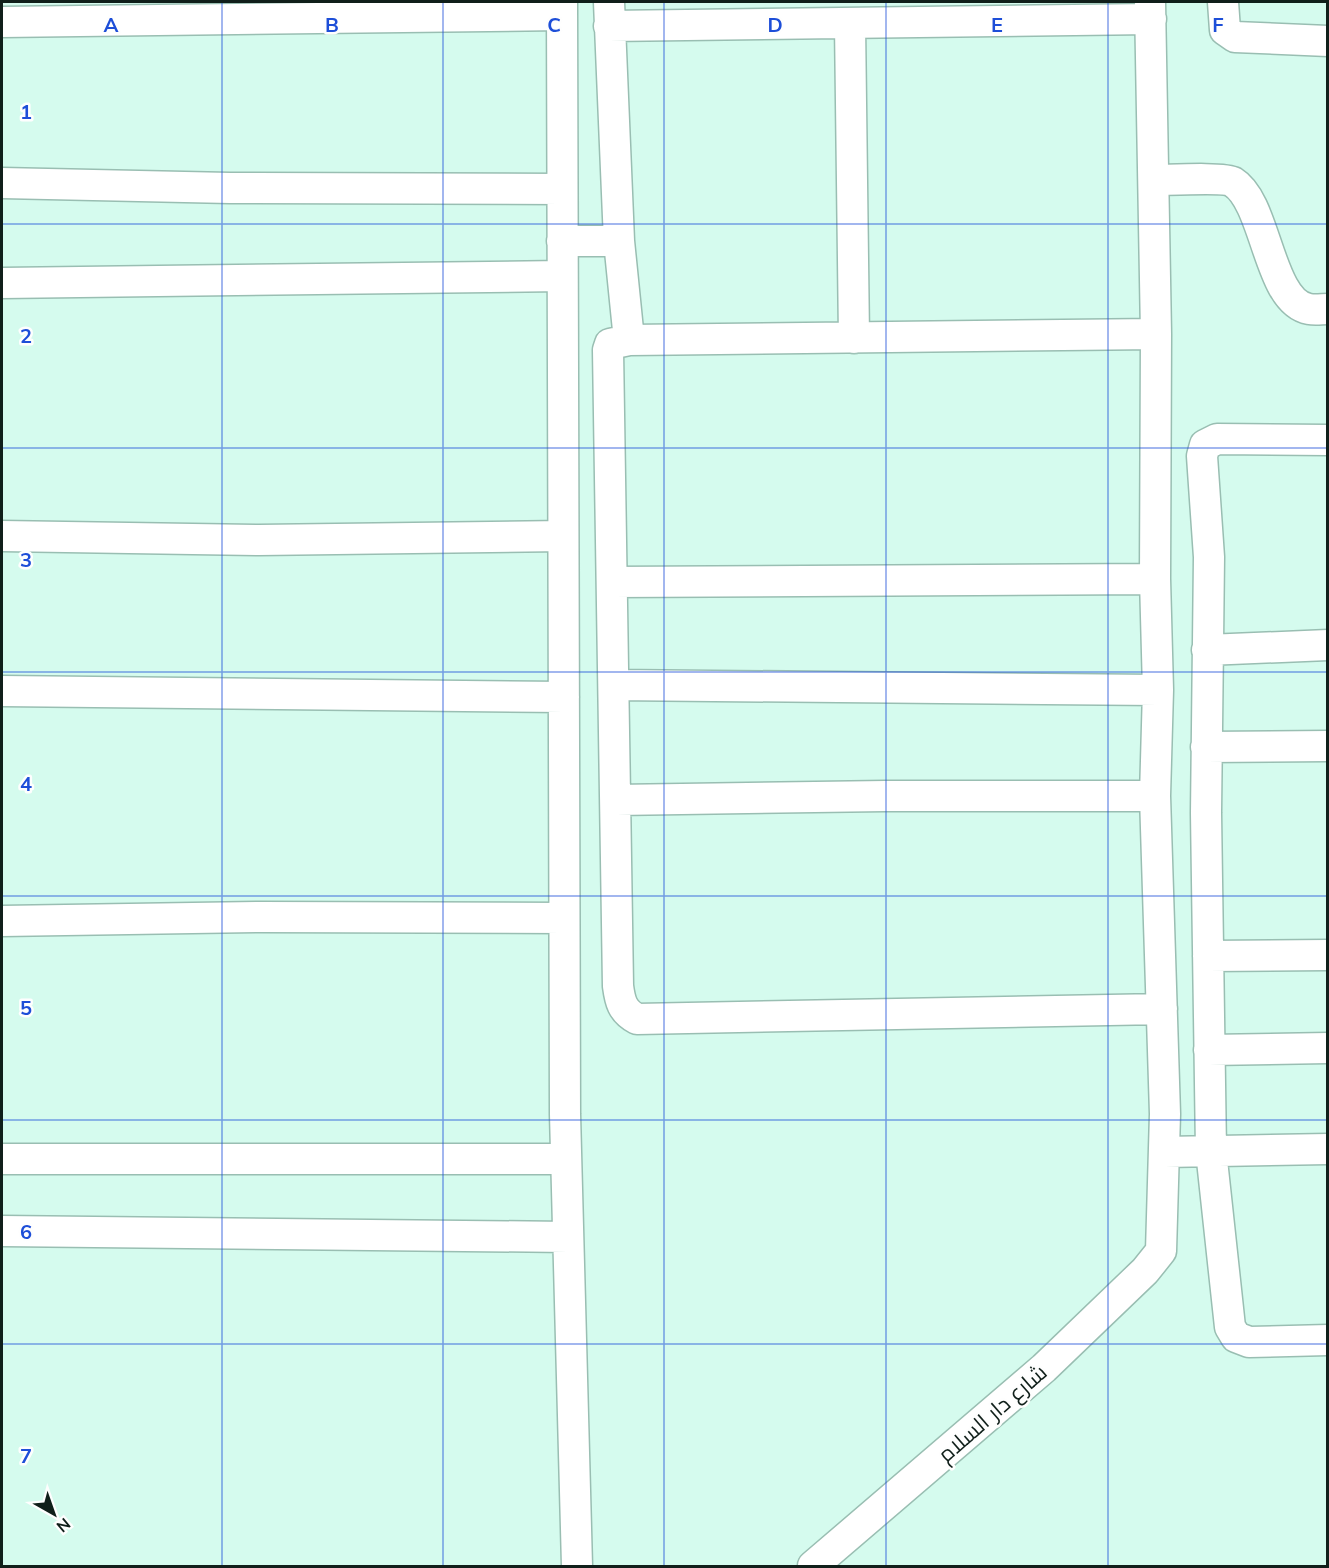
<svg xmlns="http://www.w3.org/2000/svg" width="1329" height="1568" font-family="Mulish,Cairo,sans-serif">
	<rect width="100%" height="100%" fill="#d5fbee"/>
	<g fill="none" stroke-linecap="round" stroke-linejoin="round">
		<g stroke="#99beb2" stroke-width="33">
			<path id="minor" d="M562,2L565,1114L577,1566
				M609,2L619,241L629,340
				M1223,2L1225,30L1235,37L1328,41
				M2,22L562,15
				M850,24L854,338
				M609,26L1151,19
				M1155,180C1168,180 1224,177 1233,182C1267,203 1268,302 1309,309C1315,310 1322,309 1328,309
				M2,183L230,188L562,189
				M562,241H619
				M2,283L562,276
				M1156,334L629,340L610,344L608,350L618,986C620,1001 622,1011 637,1019L1162,1009
				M1328,440L1217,439L1205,445L1202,456L1209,557L1206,813L1211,1151L1230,1327L1236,1337L1249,1342L1328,1340
				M2,536L259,540L563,536
				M612,582L1155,579
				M1207,650L1328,645
				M614,685L1158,690
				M2,691L564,697
				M1206,747L1328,746
				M616,800L885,796H1155
				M2,921L261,917L564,918
				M1208,956L1328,955
				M1209,1050L1328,1048
				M1165,1152L1328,1149
				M2,1159H566
				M2,1231L568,1237
				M813,1566L1044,1368L1145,1271L1161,1251L1165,1114L1155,796L1158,690L1155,579L1156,334L1150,2"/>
		</g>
		<use href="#minor" stroke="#fff" stroke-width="30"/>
	</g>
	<path fill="none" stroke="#1d4ed8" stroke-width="1.5" stroke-opacity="0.55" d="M222,2V1566M443,2V1566M664,2V1566M886,2V1566M1108,2V1566M2,224H1328M2,448H1328M2,672H1328M2,896H1328M2,1120H1328M2,1344H1328"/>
	<g text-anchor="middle" stroke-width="5" stroke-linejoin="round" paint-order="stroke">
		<g font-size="22" fill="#101f1a" stroke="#fefefe">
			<text transform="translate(992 1413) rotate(-41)" y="8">شارع دار السلام</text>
		</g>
	</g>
	<g font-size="20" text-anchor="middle" font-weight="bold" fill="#1d4ed8" stroke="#fefefe" stroke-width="5" stroke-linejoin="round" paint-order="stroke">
		<text x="111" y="32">A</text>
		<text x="332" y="32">B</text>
		<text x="554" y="32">C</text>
		<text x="775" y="32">D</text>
		<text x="997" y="32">E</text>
		<text x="1218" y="32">F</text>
		<text x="26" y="119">1</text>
		<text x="26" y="343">2</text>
		<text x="26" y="567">3</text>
		<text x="26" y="791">4</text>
		<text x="26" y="1015">5</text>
		<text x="26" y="1239">6</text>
		<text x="26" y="1463">7</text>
	</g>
	<rect width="1329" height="1568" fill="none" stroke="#101f1a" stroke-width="6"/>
	<g transform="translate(54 1514) rotate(140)" stroke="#fefefe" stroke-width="4.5" paint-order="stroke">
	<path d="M0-4.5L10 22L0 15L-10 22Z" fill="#101f1a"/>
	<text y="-9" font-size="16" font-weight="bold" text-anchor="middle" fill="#101f1a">N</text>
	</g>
</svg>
